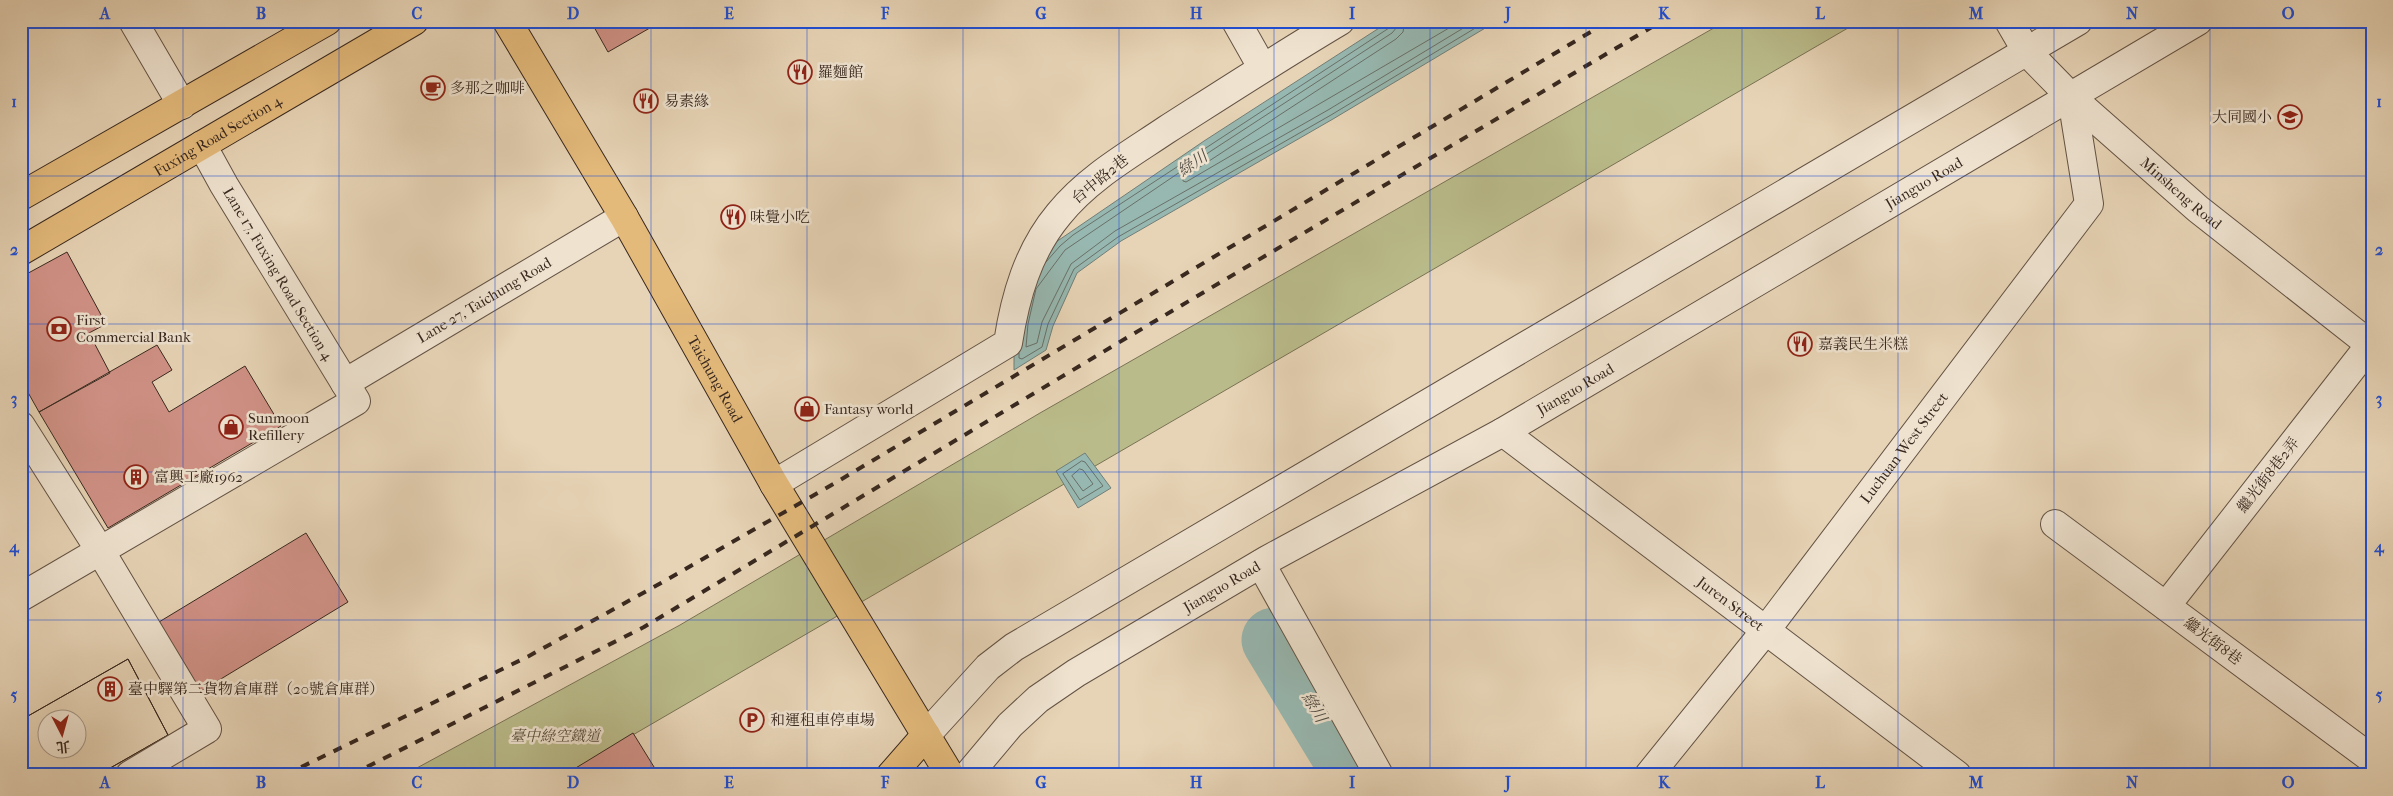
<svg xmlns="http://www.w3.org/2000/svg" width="2393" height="796" font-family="'IM FELL French Canon','Noto Serif TC',serif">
	<rect width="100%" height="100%" fill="#e7d4b6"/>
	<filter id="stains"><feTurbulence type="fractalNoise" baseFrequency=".004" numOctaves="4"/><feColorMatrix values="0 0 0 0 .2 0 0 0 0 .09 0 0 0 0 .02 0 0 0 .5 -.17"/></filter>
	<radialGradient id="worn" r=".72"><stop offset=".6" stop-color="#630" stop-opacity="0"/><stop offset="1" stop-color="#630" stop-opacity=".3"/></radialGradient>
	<path fill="#babb8a" stroke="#797254" d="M1726,21H1860L564,775H404L680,625L1040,413Z"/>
	<path fill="#97b8b1" stroke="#717e77" d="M1390,21H1497L1333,119L1121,241L1077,273L1053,326L1046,350L1014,370V347L1043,258L1056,242L1204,141Z
		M1085,453L1111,488L1078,508L1056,471Z"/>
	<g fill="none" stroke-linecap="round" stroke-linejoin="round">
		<path stroke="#687068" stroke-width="1" d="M1398,21L1397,27L1392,33L1211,151L1065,250L1036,289L1028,324L1026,347L1037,343L1042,322L1071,264L1115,231L1328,110L1475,21
			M1405,21L1403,32L1396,39L1183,178V181L1186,182L1461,21
			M1046,262L1060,246L1073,235L1389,28L1391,21
			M1019,353V358L1022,359L1042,347L1048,324L1074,269L1118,237L1331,115L1487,21
			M1082,461L1085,462L1103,486L1080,500L1063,474Z
			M1080,469L1083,470L1093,484L1083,491L1072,476Z"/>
		<path stroke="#97b8b1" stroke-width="65" d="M1274,640L1356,775"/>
	</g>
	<path fill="#d19287" stroke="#38281f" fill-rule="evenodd" d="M603,21H662L608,52L594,27Z
		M67,252L106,324L89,333L110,373L39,412L21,380V277Z
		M157,345L172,370L152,382L169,412L245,366L281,426L108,528L39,412Z
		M306,533L348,602L201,691L159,622Z
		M128,659L168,735L98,775H21V720ZM48,718H78V748H48Z
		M128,659L168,735L98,775H21V720ZM48,718H78V748H48Z
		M633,733L659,775H566V774Z"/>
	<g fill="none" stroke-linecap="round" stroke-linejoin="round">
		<g stroke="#645345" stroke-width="30">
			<g id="minor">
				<path d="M133,21L182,105"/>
				<path d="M1236,21L1262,67"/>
				<path id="s1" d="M2009,21L2027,52L2072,98L2198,209L2372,346"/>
				<path id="s2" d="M345,383L624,217"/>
				<path d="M21,426L101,552L207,729L130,775"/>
				<path id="s3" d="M1503,432L1957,775"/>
				<path d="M774,484L1008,343C1015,297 1028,251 1059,214C1088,178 1129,155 1166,130C1224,93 1281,56 1340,21"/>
				<path d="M2055,524L2372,759"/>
				<path d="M1261,564L1379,775"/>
				<path d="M21,597L356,401L224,185L202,145"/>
				<path d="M2166,606L2370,345"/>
				<path d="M926,735L988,667L1014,647L2078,21"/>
				<path id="s4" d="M968,775L1010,725L1038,699L1076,673L1267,560L1503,432L2198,21"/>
				<path id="s5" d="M1649,775L1766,630L2089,204L2072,98"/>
			</g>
		</g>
		<g stroke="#38281f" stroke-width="30">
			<g id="major">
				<path id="s6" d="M507,21L624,217L774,484L950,775"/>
				<path d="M21,196L327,21"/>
				<path id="s7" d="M21,251L414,21"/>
				<path d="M891,775L926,735"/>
			</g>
		</g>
		<use href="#minor" stroke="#efe3d0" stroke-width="28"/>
		<use href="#major" stroke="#e4ba7b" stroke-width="28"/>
		<path stroke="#38281f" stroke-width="4" stroke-dasharray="9 9" stroke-linecap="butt" d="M285,775L529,656L661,583L835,483L1609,21
			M351,775L644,627L1118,343L1662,21"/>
	</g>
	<path fill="none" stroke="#1d4ed8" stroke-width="1" stroke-opacity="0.55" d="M183,21V775M339,21V775M495,21V775M651,21V775M807,21V775M963,21V775M1119,21V775M1274,21V775M1430,21V775M1586,21V775M1742,21V775M1898,21V775M2054,21V775M2210,21V775M21,176H2372M21,324H2372M21,472H2372M21,620H2372"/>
	<defs>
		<g id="restaurant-ring" transform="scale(1.25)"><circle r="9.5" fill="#efe3d0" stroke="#8f2418" stroke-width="1.5"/><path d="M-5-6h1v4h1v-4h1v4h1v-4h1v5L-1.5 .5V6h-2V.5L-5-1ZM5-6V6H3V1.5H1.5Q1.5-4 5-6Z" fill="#8f2418"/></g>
		<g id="cafe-ring" transform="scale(1.25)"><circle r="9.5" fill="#efe3d0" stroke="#8f2418" stroke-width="1.5"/><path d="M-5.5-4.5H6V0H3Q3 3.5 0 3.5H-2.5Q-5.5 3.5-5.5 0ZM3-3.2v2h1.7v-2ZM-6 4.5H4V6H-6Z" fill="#8f2418"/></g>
		<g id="school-ring" transform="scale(1.25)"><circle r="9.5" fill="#efe3d0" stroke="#8f2418" stroke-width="1.5"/><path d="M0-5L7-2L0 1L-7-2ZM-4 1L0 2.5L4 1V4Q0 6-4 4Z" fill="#8f2418"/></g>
		<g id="bank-ring" transform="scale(1.25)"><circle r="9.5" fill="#efe3d0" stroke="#8f2418" stroke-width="1.5"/><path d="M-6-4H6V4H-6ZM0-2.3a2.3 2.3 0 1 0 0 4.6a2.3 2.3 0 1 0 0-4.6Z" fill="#8f2418"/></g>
		<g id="shop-ring" transform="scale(1.25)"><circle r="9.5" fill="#efe3d0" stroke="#8f2418" stroke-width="1.5"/><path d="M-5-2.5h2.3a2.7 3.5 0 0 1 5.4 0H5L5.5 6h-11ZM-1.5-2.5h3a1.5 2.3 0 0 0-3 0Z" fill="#8f2418"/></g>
		<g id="building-ring" transform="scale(1.25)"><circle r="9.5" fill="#efe3d0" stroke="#8f2418" stroke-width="1.5"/><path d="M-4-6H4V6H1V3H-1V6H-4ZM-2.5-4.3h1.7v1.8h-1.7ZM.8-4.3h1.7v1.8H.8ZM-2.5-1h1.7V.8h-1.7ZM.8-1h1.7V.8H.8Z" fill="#8f2418"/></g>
		<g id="parking-ring" transform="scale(1.25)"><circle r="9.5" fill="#efe3d0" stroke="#8f2418" stroke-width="1.5"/><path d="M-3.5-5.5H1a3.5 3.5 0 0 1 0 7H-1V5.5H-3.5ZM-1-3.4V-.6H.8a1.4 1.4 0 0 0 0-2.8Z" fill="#8f2418"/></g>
	</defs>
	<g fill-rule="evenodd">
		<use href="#restaurant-ring" x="800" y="72"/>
		<use href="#cafe-ring" x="433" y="88"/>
		<use href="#restaurant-ring" x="646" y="101"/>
		<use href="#school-ring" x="2290" y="117"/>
		<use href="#restaurant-ring" x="733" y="217"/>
		<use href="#bank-ring" x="59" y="329"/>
		<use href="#restaurant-ring" x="1800" y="344"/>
		<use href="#shop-ring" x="807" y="409"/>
		<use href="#shop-ring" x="231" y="427"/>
		<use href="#building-ring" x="136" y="477"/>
		<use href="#building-ring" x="110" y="689"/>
		<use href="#parking-ring" x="752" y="720"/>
	</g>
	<g text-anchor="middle" stroke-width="5" stroke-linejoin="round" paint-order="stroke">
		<g font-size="15" fill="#38281f" stroke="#efe3d0" text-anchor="start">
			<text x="818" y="77">羅麵館</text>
			<text x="450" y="93">多那之咖啡</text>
			<text x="664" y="106">易素緣</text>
			<text x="2272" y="122" text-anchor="end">大同國小</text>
			<text x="750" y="222">味覺小吃</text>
			<text x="76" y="325">First<tspan x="76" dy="17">Commercial Bank</tspan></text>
			<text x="1818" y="349">嘉義民生米糕</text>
			<text x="824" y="414">Fantasy world</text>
			<text x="248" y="423">Sunmoon<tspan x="248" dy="17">Refillery</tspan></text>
			<text x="154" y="482">富興工廠1962</text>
			<text x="128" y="694">臺中驛第二貨物倉庫群（20號倉庫群）</text>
			<text x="770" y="725">和運租車停車場</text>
		</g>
		<g font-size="15" fill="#38281f" stroke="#efe3d0">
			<text dy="5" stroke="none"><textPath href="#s7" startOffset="228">Fuxing Road Section 4</textPath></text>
			<text transform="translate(1100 179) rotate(-39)" y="5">台中路2巷</text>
			<text dy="5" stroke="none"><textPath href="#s4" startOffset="1129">Jianguo Road</textPath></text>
			<text dy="5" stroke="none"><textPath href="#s1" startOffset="245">Minsheng Road</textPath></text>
			<text transform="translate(278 274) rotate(59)" y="5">Lane 17, Fuxing Road Section 4</text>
			<text dy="5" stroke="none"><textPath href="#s2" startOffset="162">Lane 27, Taichung Road</textPath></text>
			<text dy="5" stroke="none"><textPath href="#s6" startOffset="414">Taichung Road</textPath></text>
			<text dy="5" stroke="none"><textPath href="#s4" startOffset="724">Jianguo Road</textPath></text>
			<text dy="5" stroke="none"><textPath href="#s5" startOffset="415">Luchuan West Street</textPath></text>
			<text transform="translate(2268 475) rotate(-52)" y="5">繼光街8巷2弄</text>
			<text dy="5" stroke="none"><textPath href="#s4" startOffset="319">Jianguo Road</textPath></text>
			<text dy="5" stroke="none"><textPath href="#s3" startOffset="285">Juren Street</textPath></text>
			<text transform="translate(2213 641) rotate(37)" y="5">繼光街8巷</text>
		</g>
		<g font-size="15" font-style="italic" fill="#584d3a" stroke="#efe3d0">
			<text x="555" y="741">臺中綠空鐵道</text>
		</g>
		<g font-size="16" font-style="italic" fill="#504c44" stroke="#efe3d0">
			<text transform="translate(1192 163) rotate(-35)" y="6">綠川</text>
			<text transform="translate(1315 707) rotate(59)" y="6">綠川</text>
		</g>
	</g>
	<rect width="2393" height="796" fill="none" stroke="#e7d4b6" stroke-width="55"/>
	<g transform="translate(62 734) rotate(174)"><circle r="24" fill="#efe3d0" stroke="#a69889"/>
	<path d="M0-4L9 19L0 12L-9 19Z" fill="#8f2418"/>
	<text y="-8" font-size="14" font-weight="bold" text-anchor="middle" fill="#38281f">北</text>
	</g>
	<rect x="28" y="28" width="2338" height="740" fill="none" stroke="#1d4ed8" stroke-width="2"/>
	<g font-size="16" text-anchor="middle" font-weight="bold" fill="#1d4ed8">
		<text x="105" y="19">A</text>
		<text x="261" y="19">B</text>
		<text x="417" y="19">C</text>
		<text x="573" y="19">D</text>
		<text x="729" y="19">E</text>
		<text x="885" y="19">F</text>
		<text x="1041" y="19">G</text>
		<text x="1196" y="19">H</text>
		<text x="1352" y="19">I</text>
		<text x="1508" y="19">J</text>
		<text x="1664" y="19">K</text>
		<text x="1820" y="19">L</text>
		<text x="1976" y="19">M</text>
		<text x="2132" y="19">N</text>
		<text x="2288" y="19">O</text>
		<text x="14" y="107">1</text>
		<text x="2379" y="107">1</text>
		<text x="14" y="255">2</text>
		<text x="2379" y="255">2</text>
		<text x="14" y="404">3</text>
		<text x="2379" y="404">3</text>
		<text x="14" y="552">4</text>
		<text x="2379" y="552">4</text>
		<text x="14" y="700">5</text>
		<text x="2379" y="700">5</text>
		<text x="105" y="788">A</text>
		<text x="261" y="788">B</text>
		<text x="417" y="788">C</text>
		<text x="573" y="788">D</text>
		<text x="729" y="788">E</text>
		<text x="885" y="788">F</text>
		<text x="1041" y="788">G</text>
		<text x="1196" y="788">H</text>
		<text x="1352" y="788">I</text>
		<text x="1508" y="788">J</text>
		<text x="1664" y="788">K</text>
		<text x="1820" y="788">L</text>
		<text x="1976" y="788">M</text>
		<text x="2132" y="788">N</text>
		<text x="2288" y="788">O</text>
	</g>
	<rect width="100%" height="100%" filter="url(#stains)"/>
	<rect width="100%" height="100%" fill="url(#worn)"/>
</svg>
